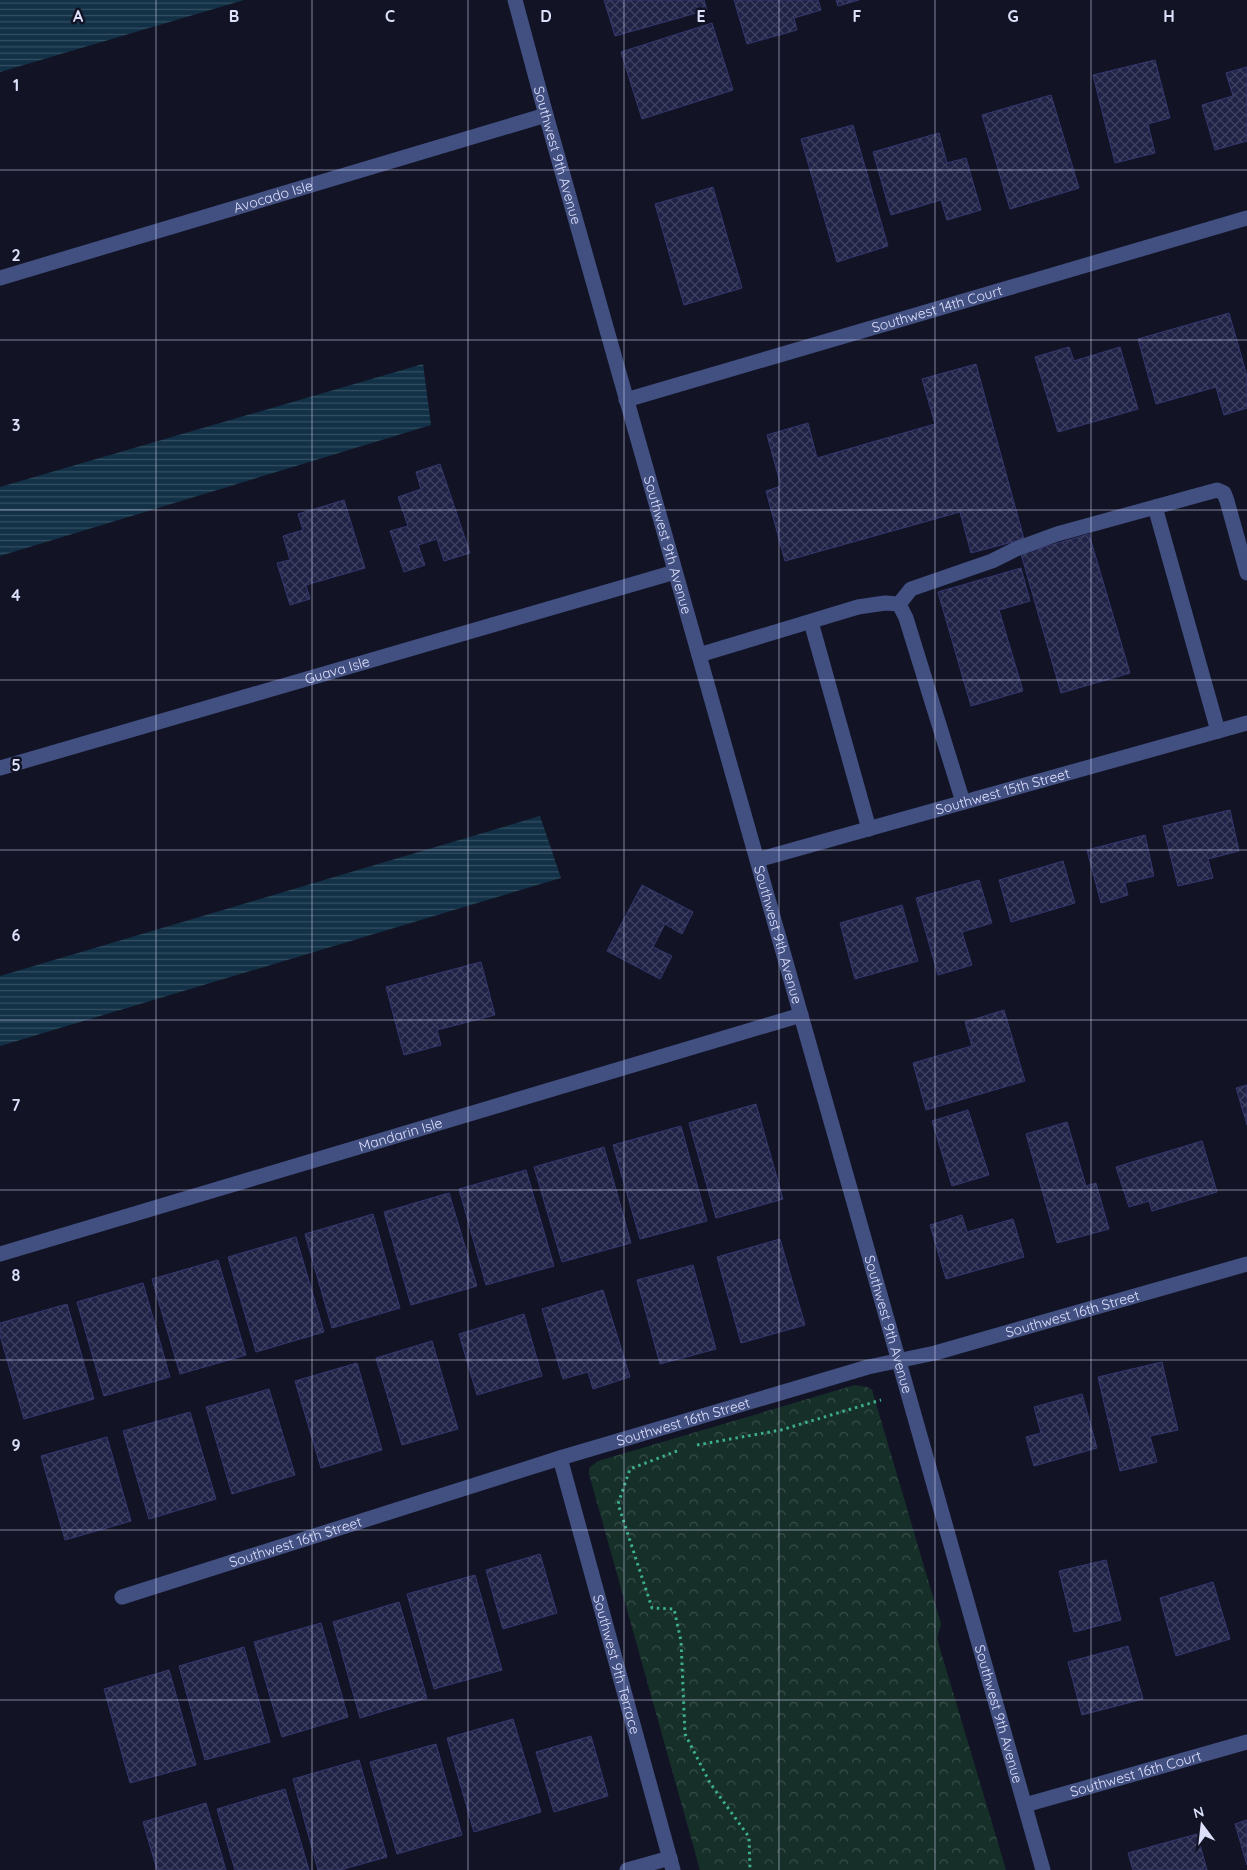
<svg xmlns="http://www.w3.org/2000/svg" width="1247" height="1870" font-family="Quicksand,sans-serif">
	<defs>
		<pattern id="park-crowns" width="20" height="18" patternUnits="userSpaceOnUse" patternTransform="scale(1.25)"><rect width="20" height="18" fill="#163029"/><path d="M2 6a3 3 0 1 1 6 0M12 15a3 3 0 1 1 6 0" fill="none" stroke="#374e49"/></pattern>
		<pattern id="water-rules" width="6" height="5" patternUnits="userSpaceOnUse" patternTransform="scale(1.25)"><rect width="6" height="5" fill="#123146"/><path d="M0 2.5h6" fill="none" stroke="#344f62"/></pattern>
		<pattern id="building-cross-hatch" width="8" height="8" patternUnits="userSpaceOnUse" patternTransform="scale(1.25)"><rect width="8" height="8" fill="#202246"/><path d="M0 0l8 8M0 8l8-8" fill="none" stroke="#404262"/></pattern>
	</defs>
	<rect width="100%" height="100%" fill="#121426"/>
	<path fill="url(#park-crowns)" d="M855,1385L867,1387L872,1390L941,1624L937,1638L938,1642L1006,1870H700L589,1474V1468L598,1461Z"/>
	<path fill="url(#water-rules)" d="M0,0H244L0,72Z
		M423,364L431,425L0,556V487Z
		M540,816L561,878L0,1046V976Z"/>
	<path fill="url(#building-cross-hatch)" stroke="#35376f" d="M604,0H704L707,10L615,36Z
		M734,0H818L821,10L794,18L797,30L747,44Z
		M836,0H859L838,6Z
		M712,23L733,90L642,119L621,52Z
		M1155,60L1170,118L1148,124L1155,153L1115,163L1093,75Z
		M1247,67V141L1215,150L1202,105L1233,96L1226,73Z
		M1051,95L1079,188L1010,209L982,115Z
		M853,125L888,246L837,262L801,139Z
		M939,133L947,163L966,158L981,210L947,220L941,200L891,215L873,152Z
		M713,187L742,288L684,305L655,204Z
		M1229,313L1247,376V408L1224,415L1216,387L1156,404L1138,339Z
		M1069,347L1074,361L1120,347L1138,409L1058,432L1035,357Z
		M976,364L1024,539L971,553L960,512L785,561L766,491L781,486L767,435L808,423L817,458L935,424L922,379Z
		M440,464L470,553L444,561L437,539L418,545L425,565L404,572L390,531L408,526L398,497L421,489L416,472Z
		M344,500L365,568L306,585L310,599L290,605L277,563L290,560L283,536L303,530L298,514Z
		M1089,534L1130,673L1061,693L1021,554Z
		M1021,568L1030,601L999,610L1023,691L971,706L938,592Z
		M1230,810L1239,851L1208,859L1213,878L1178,886L1163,826Z
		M1145,835L1154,876L1125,883L1128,895L1101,903L1087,850Z
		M1063,861L1075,903L1011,922L999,880Z
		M979,880L992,923L962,932L972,965L938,975L916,898Z
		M642,885L693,912L682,934L665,924L653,947L672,956L660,979L607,951Z
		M902,905L918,961L855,979L840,923Z
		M481,962L495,1015L437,1030L441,1045L404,1055L386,987Z
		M1004,1010L1025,1081L926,1110L913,1063L972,1046L965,1022Z
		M1247,1085V1125L1236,1088Z
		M756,1104L783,1199L716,1218L689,1123Z
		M968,1110L989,1175L952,1186L932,1121Z
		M1067,1122L1086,1186L1096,1183L1109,1229L1057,1243L1026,1134Z
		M681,1126L707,1221L640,1239L613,1145Z
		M1202,1141L1217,1192L1152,1211L1149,1201L1129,1207L1116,1167Z
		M604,1147L631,1243L562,1262L534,1167Z
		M526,1170L554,1266L486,1285L459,1189Z
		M449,1193L477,1286L411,1305L384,1212Z
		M373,1214L400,1308L332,1328L305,1234Z
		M962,1215L967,1232L1013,1219L1024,1257L946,1279L930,1225Z
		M296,1237L324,1332L256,1352L228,1257Z
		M780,1239L805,1325L741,1343L717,1257Z
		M218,1260L246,1355L180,1374L152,1279Z
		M693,1265L716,1349L660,1364L637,1280Z
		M143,1283L170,1377L104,1396L77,1302Z
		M603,1290L630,1377L593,1389L588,1372L563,1379L542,1309Z
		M67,1304L94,1399L24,1419L0,1335V1323Z
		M524,1314L542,1376L477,1395L459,1334Z
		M432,1341L458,1429L402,1445L376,1358Z
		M1162,1362L1178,1430L1150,1436L1157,1462L1120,1471L1098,1377Z
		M357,1363L382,1450L321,1468L295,1381Z
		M269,1389L295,1475L232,1494L206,1407Z
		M1082,1394L1097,1448L1034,1466L1026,1437L1041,1433L1034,1407Z
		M190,1412L216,1499L149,1519L123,1431Z
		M107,1437L131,1521L65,1540L41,1456Z
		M540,1554L557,1613L503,1629L486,1570Z
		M1106,1560L1121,1620L1074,1632L1059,1571Z
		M475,1575L502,1670L434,1689L407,1594Z
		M1213,1582L1230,1639L1176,1656L1160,1598Z
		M399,1602L427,1698L360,1718L333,1622Z
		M321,1623L348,1717L282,1737L254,1642Z
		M1128,1646L1143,1699L1082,1715L1068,1662Z
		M244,1647L270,1742L205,1760L179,1666Z
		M169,1670L196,1765L130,1783L104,1689Z
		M513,1719L541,1812L474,1832L447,1738Z
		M591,1736L608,1796L554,1812L536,1752Z
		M436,1744L462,1835L397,1854L370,1762Z
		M359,1760L387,1857L340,1870H318L293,1779Z
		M285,1789L309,1870H235L217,1809Z
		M206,1803L226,1870H157L143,1822Z
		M1247,1820V1865L1235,1824Z
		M1197,1834L1207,1870H1133L1128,1853Z"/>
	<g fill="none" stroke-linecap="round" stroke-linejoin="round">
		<path stroke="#3dae8c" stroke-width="3" stroke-dasharray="2.5 4" stroke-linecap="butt" d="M697,1445L781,1430L881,1400
			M677,1451L630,1469L618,1504L652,1608L674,1609L681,1641L685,1734L710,1783L749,1837L750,1870"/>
		<g stroke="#424f81" stroke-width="15">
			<path id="s1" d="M515,0L546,115L1043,1870"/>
			<path id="s2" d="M0,278L546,115"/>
			<path id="s3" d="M626,400L1247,218"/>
			<path d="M1155,507L1218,731"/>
			<path d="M899,604L911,589L992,561L1016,549L1057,534L1217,490L1224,493L1227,501L1247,573"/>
			<path d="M811,622L869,829"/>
			<path d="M699,655L858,607L885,603L899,604L906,618L963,802"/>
			<path id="s4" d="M0,768L675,572"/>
			<path id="s5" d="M757,860L1247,723"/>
			<path id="s6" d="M0,1254L801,1015"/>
			<path id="s7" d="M560,1458L673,1870"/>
			<path id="s8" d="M122,1597L560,1458L868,1367L935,1353L1247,1264"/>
			<path id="s9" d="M1025,1805L1247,1742"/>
			<path d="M627,1870L670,1858"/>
		</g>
	</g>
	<path fill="none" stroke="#dce0fb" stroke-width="1" stroke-opacity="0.55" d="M156,0V1870M312,0V1870M468,0V1870M624,0V1870M779,0V1870M935,0V1870M1091,0V1870M0,170H1247M0,340H1247M0,510H1247M0,680H1247M0,850H1247M0,1020H1247M0,1190H1247M0,1360H1247M0,1530H1247M0,1700H1247"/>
	<g text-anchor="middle" stroke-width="5" stroke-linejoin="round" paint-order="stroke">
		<g font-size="14" fill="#dce0fb" stroke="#121426">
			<text dy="5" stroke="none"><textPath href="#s1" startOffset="161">Southwest 9th Avenue</textPath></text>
			<text dy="5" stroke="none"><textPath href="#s2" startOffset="285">Avocado Isle</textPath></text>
			<text dy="5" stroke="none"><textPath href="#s3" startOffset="324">Southwest 14th Court</textPath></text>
			<text dy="5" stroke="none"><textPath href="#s1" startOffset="566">Southwest 9th Avenue</textPath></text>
			<text dy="5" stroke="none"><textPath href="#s4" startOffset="351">Guava Isle</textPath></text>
			<text dy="5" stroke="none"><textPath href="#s5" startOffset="255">Southwest 15th Street</textPath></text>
			<text dy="5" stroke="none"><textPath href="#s1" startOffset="971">Southwest 9th Avenue</textPath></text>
			<text dy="5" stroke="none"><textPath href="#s6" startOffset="418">Mandarin Isle</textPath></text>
			<text dy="5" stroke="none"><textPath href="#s8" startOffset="992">Southwest 16th Street</textPath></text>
			<text dy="5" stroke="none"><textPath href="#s1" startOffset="1376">Southwest 9th Avenue</textPath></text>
			<text dy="5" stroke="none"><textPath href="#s8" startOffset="588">Southwest 16th Street</textPath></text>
			<text dy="5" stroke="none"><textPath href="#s8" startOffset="182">Southwest 16th Street</textPath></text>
			<text dy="5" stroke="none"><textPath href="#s7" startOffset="214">Southwest 9th Terrace</textPath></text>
			<text dy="5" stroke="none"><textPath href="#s1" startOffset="1781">Southwest 9th Avenue</textPath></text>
			<text dy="5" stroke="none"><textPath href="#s9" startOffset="115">Southwest 16th Court</textPath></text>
		</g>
	</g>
	<g font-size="16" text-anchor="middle" font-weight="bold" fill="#dce0fb" stroke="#121426" stroke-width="5" stroke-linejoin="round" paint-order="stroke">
		<text x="78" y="22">A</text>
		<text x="234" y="22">B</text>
		<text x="390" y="22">C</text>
		<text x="546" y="22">D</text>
		<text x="701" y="22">E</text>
		<text x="857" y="22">F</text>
		<text x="1013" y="22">G</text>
		<text x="1169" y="22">H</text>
		<text x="16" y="91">1</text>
		<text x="16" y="261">2</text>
		<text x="16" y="431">3</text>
		<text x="16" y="601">4</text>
		<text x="16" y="771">5</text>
		<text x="16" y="941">6</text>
		<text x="16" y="1111">7</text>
		<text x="16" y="1281">8</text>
		<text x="16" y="1451">9</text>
	</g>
	<g transform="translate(1202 1825) rotate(345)" stroke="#121426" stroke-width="4" paint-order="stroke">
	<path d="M0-4L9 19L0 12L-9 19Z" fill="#dce0fb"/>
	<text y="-8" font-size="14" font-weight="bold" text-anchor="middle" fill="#dce0fb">N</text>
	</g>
</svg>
